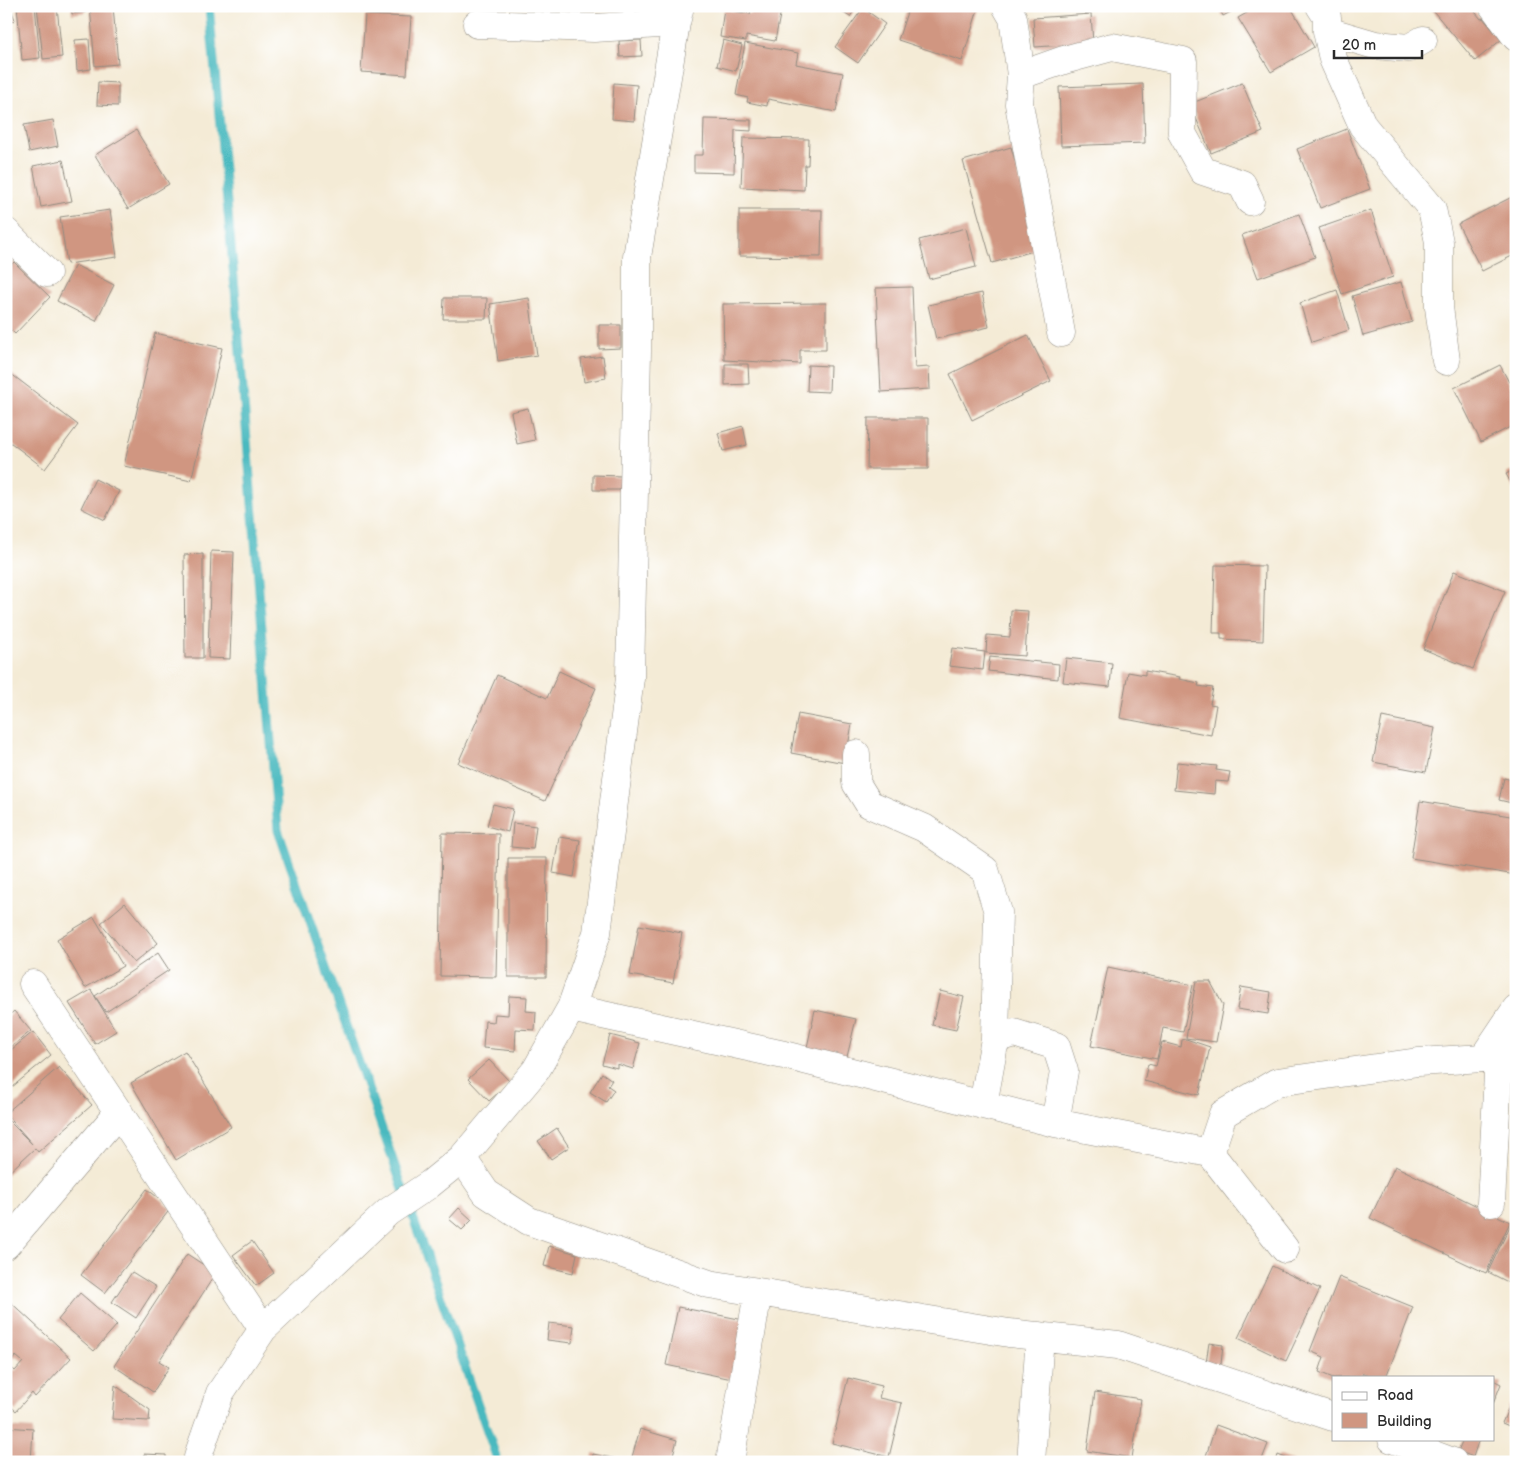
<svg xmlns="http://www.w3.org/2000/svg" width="1522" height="1468" font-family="'Balsamiq Sans',sans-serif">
	<rect width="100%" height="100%" fill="#fff"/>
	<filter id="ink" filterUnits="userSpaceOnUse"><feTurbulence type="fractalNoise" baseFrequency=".02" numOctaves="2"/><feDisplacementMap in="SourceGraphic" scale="10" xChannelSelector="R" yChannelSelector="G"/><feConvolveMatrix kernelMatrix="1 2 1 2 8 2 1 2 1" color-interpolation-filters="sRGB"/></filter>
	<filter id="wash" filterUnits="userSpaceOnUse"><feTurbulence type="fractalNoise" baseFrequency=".0096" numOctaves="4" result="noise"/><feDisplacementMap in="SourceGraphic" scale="20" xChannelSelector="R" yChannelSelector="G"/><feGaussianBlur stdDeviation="1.12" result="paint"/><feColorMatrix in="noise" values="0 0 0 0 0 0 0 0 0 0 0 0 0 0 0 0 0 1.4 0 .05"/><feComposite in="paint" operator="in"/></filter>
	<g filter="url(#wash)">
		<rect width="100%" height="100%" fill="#f4ebd6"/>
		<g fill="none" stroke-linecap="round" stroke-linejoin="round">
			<path stroke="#49b9bf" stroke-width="9" d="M209,6L235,289L278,830L498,1462"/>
		</g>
		<g id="blocks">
			<path fill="#d09681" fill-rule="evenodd" d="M6,6H10L15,20L6,24Z
				M17,6H35L40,58L22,60Z
				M37,6H57L62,57L43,59Z
				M71,6H86V12L72,14Z
				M90,6H113L118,64L95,66Z
				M752,6H792L791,12L781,10L775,41L746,36V41L720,37L724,9L750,14Z
				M833,6H857L850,17Z
				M909,6H979L962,61L898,40Z
				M1218,6H1242L1223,16Z
				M1259,6H1290L1314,47L1271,72L1238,18Z
				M1429,6H1470L1481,19L1483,18L1501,40L1475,61Z
				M863,8L885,24L858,63L835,47Z
				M1091,14L1093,43L1035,47L1033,18Z
				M365,15L411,17L407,75L361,72Z
				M89,39L91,69L77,71L75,40Z
				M641,40L642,56L620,57L619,41Z
				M723,40L742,45L736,71L717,66Z
				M745,43L798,53L796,64L843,73L836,112L768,99L767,106L747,102L748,98L736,95Z
				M98,82L118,83V106L97,105Z
				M614,83L637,85L634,121L612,119Z
				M1242,83L1263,132L1211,153L1190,104Z
				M1143,84L1145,143L1061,146L1059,87Z
				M704,119L751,120V131L735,130L734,173L694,172V155H703Z
				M53,120L58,146L29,152L24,125Z
				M1347,129L1370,189L1320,208L1297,149Z
				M136,130L169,184L128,209L95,155Z
				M743,138L809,139L808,165H805L804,190L741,187Z
				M1011,147L1040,249L992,263L963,161Z
				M63,160L72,201L41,207L33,166Z
				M1516,195V254L1482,271L1458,224Z
				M110,210L117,257L67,264L60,217Z
				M739,210H822L821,257L739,256Z
				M1371,210L1393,277L1342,294L1319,228Z
				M1299,214L1315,257L1258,278L1242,235Z
				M966,228L976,267L929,279L919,240Z
				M14,262L50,297L15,334L6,325V270Z
				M75,265L114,285L96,321L57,301Z
				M1401,282L1412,322L1363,336L1352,296Z
				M912,287L915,368L929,367L930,389L881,392L876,288Z
				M1337,290L1349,330L1312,342L1300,303Z
				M982,293L989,327L936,339L928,305Z
				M444,298H487L486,319H443Z
				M529,298L537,355L498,361L490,304Z
				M826,303V350H800V364L724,360L723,304Z
				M599,325H621V348L599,349Z
				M155,333L222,348L191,481L124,466Z
				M1028,335L1051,381L972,420L950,374Z
				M603,356L606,378L584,382L581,359Z
				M725,364H748L749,384L725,385Z
				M808,365L830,366L829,392L807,391Z
				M1500,365L1516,396V424L1481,442L1454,388Z
				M6,370L78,425L45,469L6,439Z
				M528,408L535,440L517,444L511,412Z
				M868,418H928V469H867Z
				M743,426L747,445L723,451L718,433Z
				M1516,469V492L1506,474Z
				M593,475L621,476L620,490H593Z
				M95,479L119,491L105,520L81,508Z
				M211,551L234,552L230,659L208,658Z
				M203,554V658H185L184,555Z
				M1215,565L1265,566L1263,641L1221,639V633H1213Z
				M1454,571L1505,591L1473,669L1423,649Z
				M1011,610L1028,611L1025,656L986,653L987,635L1010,637Z
				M952,648L985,652L983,670L949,666Z
				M990,657L1059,664L1058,679L988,671Z
				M1066,658L1112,663L1110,687L1063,682Z
				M559,671L596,688L545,801L458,763L497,675L547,698Z
				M1145,671L1180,677L1179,679L1199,683L1198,686L1213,688L1210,704L1216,705L1211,735L1120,718L1128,672L1145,675Z
				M798,714L852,724L845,763L791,753Z
				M1382,717L1435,728L1426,772L1373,762Z
				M1177,762L1217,766L1216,770L1230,772L1228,782L1215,781L1214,794L1174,790Z
				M1504,778L1516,781V804L1499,800Z
				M1420,801L1516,817V875L1411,858Z
				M493,804L513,809L508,832L487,826Z
				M513,823L536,826L533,849L511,847Z
				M442,833L499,834L496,977L440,976Z
				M559,837L580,840L574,877L553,873Z
				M508,858H547L546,977H508Z
				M125,903L158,943L134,963L101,923Z
				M94,917L123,966L85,988L57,939Z
				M639,925L682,933L673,983L630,975Z
				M158,953L169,970L106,1012L95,996Z
				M1108,967L1193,985L1183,1032L1163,1028L1157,1059L1091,1046Z
				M1196,981H1210L1223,1005L1216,1042L1186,1038Z
				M1241,987L1271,992L1268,1014L1237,1009Z
				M91,990L116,1031L95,1044L69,1003Z
				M940,991L964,997L956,1030L932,1025Z
				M509,996L527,997L526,1011L536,1012L535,1030L516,1029L515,1051L483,1048L485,1021L494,1022L495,1014L508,1015Z
				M815,1010L856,1019L846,1061L806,1052Z
				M14,1011L31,1031L6,1051V1018Z
				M33,1032L51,1055L6,1092V1054Z
				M610,1035L640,1043L633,1069L617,1064V1068L602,1064Z
				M1186,1039L1210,1047L1199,1095L1144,1081L1148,1064L1156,1066L1162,1042L1181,1047L1182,1040Z
				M185,1051L231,1127L176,1160L131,1083Z
				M489,1060L510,1082L489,1101L468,1079Z
				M59,1067L92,1105L38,1152L35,1148L6,1175V1118L32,1144L6,1114V1113Z
				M602,1073L612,1080L608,1086L614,1090L606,1102L590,1092Z
				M557,1128L569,1147L551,1159L538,1141Z
				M1395,1166L1510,1222L1486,1273L1370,1218Z
				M147,1189L171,1208L105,1293L81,1275Z
				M459,1208L472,1220L462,1230L449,1219Z
				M1511,1224L1516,1226V1286L1488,1272Z
				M252,1241L274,1273L256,1286L233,1255Z
				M549,1246L577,1254L573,1273L544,1266Z
				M187,1254L216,1273L159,1361L169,1367L153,1392L114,1366Z
				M1272,1266L1320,1289L1286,1361L1238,1338Z
				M132,1272L156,1287L136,1318L112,1302Z
				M1339,1277L1413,1307L1386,1377H1374L1363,1373L1361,1377L1333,1378L1319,1372L1324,1357L1310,1351Z
				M80,1293L117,1325L94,1351L58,1320Z
				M6,1298L71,1358L35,1397L32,1393L16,1411L6,1402ZM16,1356L23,1362L15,1371L8,1365Z
				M678,1307L744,1320L732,1379L666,1365Z
				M549,1323L574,1326L572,1343L547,1340Z
				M1209,1343L1223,1345L1221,1364L1206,1362Z
				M848,1378L882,1386L879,1398L902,1403L889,1457L832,1443Z
				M1493,1380L1501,1384L1493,1404Z
				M115,1385L150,1410L149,1421L112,1419Z
				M1516,1391V1429L1502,1423Z
				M1095,1392L1141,1399L1132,1458L1087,1451Z
				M1216,1425L1268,1444L1261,1462H1204Z
				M6,1427L33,1429L31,1462H6Z
				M640,1429L677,1440L671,1462H648L632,1457Z
				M1463,1439H1479L1473,1457L1458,1451Z
				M144,1454L166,1455V1462H143Z
				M593,1454L622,1460V1462H592Z
				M1278,1455L1296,1462H1276Z"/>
		</g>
	</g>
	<g filter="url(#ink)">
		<use href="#blocks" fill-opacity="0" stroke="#908b80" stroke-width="1"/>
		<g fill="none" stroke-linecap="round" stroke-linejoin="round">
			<g stroke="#908b80" stroke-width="29">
				<path id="minor" d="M1006,6L1013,18L1021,75L1019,104L1061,333
					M1320,6L1327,17V31L1333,59L1363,126L1432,209L1439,242V307L1446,361
					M1493,6L1516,37
					M477,24L594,28L676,23
					M1327,31L1375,45L1409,48L1423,40
					M1021,75L1064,60L1112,47L1183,61L1182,133L1203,171L1242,184L1250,201
					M6,232L47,273
					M856,754V783L869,804L924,828L985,870L998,912L995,1039
					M33,984L263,1329
					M571,1008L784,1055L1055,1123L1210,1153L1285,1249
					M1483,1058L1516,1009
					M983,1105L995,1039L1014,1033L1056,1046L1064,1071L1055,1123
					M1210,1153L1223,1114L1277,1082L1418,1062L1483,1058L1516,1054
					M462,1158L486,1193L529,1221L709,1284L1009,1333L1118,1345L1333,1417
					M1491,1203L1499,1056
					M6,1245L119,1112
					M1392,1439L1453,1462
					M197,1462L199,1453L220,1393L263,1329L388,1212L430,1184L462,1158L536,1070L571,1008L597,933L630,678L637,351V257L676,23L680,6
					M730,1462L758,1292
					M1031,1462L1040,1336"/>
			</g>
			<use href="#minor" stroke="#fff" stroke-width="28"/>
		</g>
	</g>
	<rect width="1522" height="1468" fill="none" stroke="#fff" stroke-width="25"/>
	<rect x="1332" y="1376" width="162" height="65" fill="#ffffff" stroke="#aaaaaa"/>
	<rect x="1342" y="1392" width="25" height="8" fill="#ffffff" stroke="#aaaaaa"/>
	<text x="1377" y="1400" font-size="15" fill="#2b2b2b">Road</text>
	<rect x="1342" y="1413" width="25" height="15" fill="#d09681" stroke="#aaaaaa"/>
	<text x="1377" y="1426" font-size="15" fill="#2b2b2b">Building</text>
	<path d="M1334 50v8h88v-8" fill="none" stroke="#2b2b2b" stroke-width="2.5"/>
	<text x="1342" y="50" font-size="15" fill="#2b2b2b" stroke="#ffffff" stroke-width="4" paint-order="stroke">20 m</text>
</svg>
